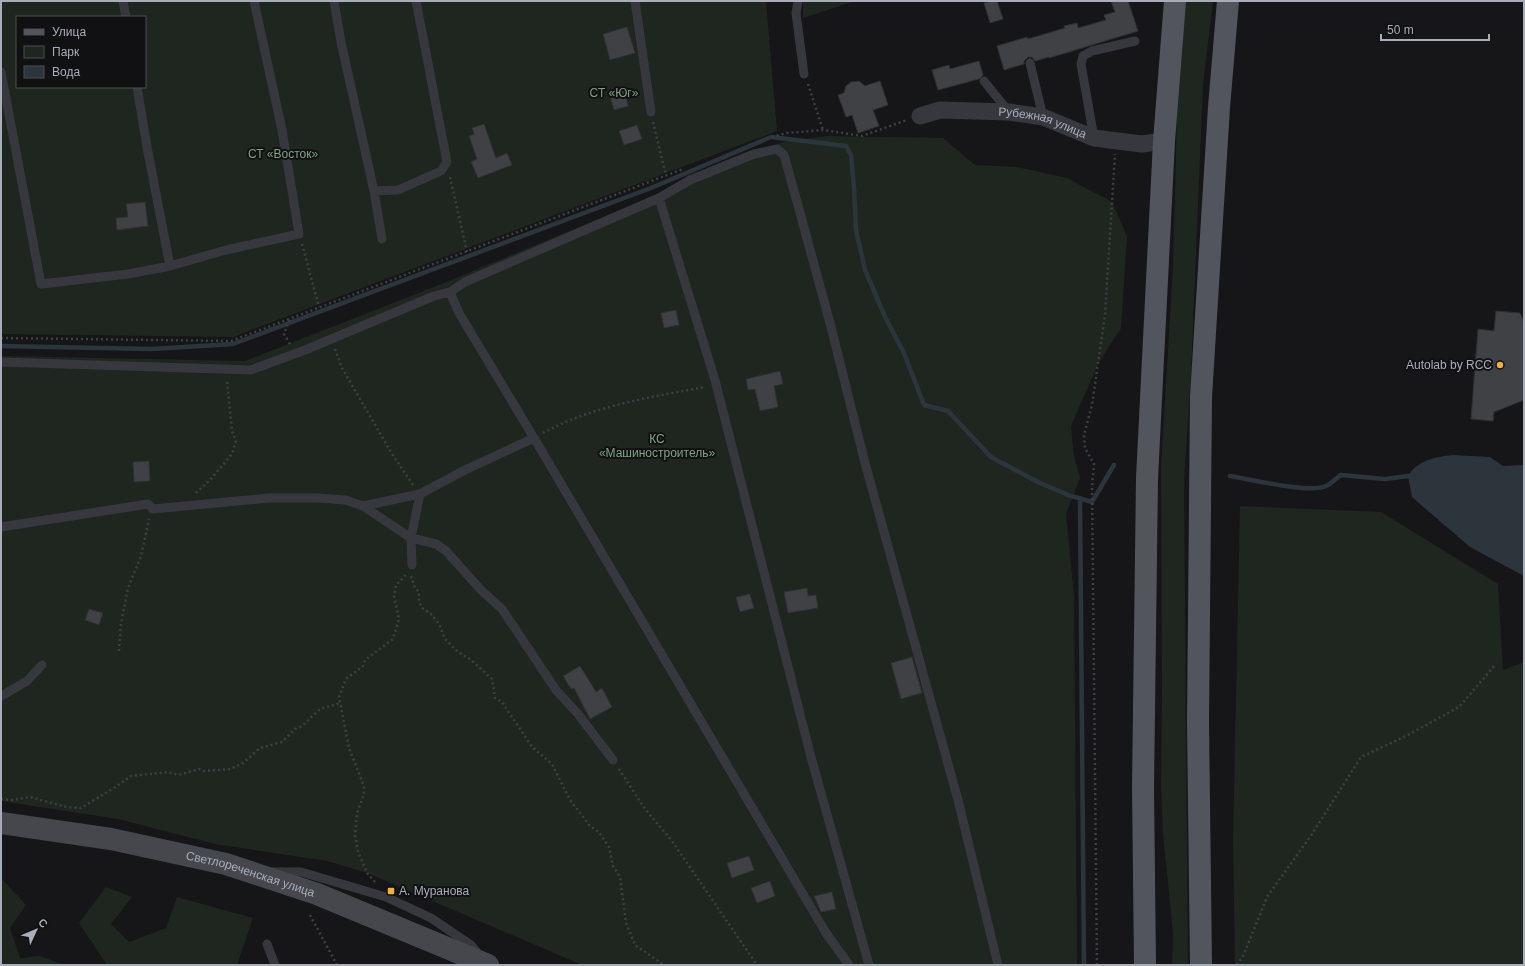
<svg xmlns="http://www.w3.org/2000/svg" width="1525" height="966" font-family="Helvetica,sans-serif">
	<rect width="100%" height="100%" fill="#161618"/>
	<path fill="#1e261f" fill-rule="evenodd" d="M1,1H766L777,131L233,337L1,334ZM17,17H145V87H17Z
		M803,1H855L803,18Z
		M1185,1H1213L1203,85L1191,372L1184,481L1188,965H1172L1173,933L1163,834L1161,785L1162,693L1161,467L1173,267L1178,79Z
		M827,136L943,138L975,165L1017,167L1067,178L1112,202L1127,236L1121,328L1098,364L1071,426L1074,456L1080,478L1066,514L1074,596L1077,965H582L367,873L327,861L215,844L118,819L1,801V356L245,361L444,283L783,142Z
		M1240,506L1381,512L1498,584L1503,670L1524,662V965H1235L1233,840Z
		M1,878L26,905L10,928L20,958L40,956L65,965H1Z
		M106,887L132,897L111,924L129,942L166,928L177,897L253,918L237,965H107L79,923Z"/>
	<path fill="#2c353c" d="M1453,455L1490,457L1503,466L1524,465V576L1470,547L1412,497L1408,476C1418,460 1435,457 1453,455Z"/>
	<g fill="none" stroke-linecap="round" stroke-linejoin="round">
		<path stroke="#2c353c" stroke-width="4.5" d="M1,346L152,349L233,344L651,188L771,137L846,146L851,155L854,187L856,230L865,270L886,319L904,353L924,405L948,411L991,457L1038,482L1068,495L1092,502L1114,465
			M1230,476C1250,479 1310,494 1326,486C1331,484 1336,478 1341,475L1385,479L1408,476L1412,477
			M1080,499L1084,965"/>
	</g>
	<path fill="#404145" stroke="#303034" d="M990,1H997L1003,19L990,23L984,3Z
		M1111,1H1128L1138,31L1049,58V57L1035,61L1032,57H1028L1024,61V64L1004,70L997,46L1027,37L1028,39L1065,28L1064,26L1077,23L1078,28L1106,20L1104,15L1115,12Z
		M627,27L635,53L610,60L603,34Z
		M979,61L983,75L979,79L938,90L932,70L949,65L950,69Z
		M859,81L865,86L880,81L888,105L873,110L879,126L858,133L852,115L846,117L838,95L844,93L846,86L851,82Z
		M624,88L628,106L614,110L609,92Z
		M484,124L496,158L507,153L512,165L478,178L471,162L477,159L469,136L474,134L472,128Z
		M637,125L642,139L624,145L619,131Z
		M145,202L148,226L117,230L116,218L128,217L126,204Z
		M676,310L679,325L664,328L661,313Z
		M1496,311L1520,313L1524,323V400L1494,412L1493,421L1471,419L1478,329L1494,331Z
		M780,371L783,384L774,386L778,407L760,411L755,389L748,390L746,379Z
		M149,461L150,481L134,482L133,462Z
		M807,588L808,596L816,595L818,608L788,613L784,592Z
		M750,594L754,608L740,612L736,597Z
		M89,609L103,613L99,625L85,620Z
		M912,657L922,693L901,699L891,663Z
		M580,666L596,692L602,688L612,707L590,719L574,688L571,689L563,676Z
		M749,856L754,870L732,878L727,863Z
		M770,881L775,896L757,903L751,888Z
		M832,892L836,909L821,912L814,896Z"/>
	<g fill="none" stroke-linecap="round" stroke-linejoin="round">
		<path stroke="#3d3f44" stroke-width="2.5" stroke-dasharray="2 3" stroke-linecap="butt" d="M808,84L823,130
			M653,122L666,176
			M772,137L787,133L823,130L862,136L907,120
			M450,177L467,252
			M302,244L319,307
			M1,338L231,341L683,169
			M290,344L284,334L290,318
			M335,349L342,368L392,454L413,485
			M543,433C592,406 651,397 705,387
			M196,493L211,479L232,454L236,441L232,431L227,380
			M411,576L415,588L419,592V601L422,608L431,614L439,624L445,639L458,652L470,659L492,679L495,698L502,702L532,747L552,764L570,800L590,826L599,832L609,847L613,866L620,877L626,923L635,945L664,965
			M119,651L121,624L128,588L141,556L149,519
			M619,769L645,809L672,841L757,965
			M1,799L12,800L30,797L66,807L81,808L117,786L131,776L168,772L179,775L199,769L204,771L230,769L243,763L260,748L282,742L295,729L302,726L320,709L340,703
			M375,882L367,873L358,852L355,836L357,813L364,794V786L349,748L339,697L346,679L363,666L365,660L393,639L399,619L394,596L396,585L407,574
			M310,915L337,965
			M1097,965L1092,487L1094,464L1085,448L1084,435L1092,405L1105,315L1115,154
			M1237,965L1244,954L1267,897L1312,834L1361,757L1406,736L1459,707L1496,664"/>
		<path stroke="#37383d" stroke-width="9" d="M123,1L126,17
			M334,1L341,42L374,191
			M635,1L651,112
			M798,1L796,13L804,74
			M1030,63L1043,117
			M1,72L41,284L128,274L170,266L226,250L299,234L282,130L254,1
			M984,81L1009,112
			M137,87L147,147L170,266
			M1094,138L1081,64L1083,56L1092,51L1135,41
			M659,198L715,380L811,757L869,965
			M382,239L374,191L398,190L441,171L447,162L416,1
			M1,362L251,370L305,350L434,296L450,292
			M534,438L459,313L450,292L465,282L659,198L690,180L754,154L777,149L784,155L799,209L830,323L865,463L958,800L998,965
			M363,506L411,538L436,544L446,551L481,590L502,609L556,690L578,714L613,760
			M1,527L148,504L153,509L269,498H317L346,500L363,506L420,494L465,470L534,438L826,933L849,965
			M412,565L411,538L420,494
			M1,696L27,681L42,665
			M273,872H301L386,897L431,918L471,945L479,955
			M267,944L275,965"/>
		<path stroke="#37383d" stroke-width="17" id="s1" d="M920,116L940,110L1009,112L1043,117L1094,138L1142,144L1164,141"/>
		<path stroke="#45474d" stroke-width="22" id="s2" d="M1,823L111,839L226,864L317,894L488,965"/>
		<path stroke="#53555c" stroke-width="22" d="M1145,965L1143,788L1147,478L1164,141L1175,1
			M1201,965L1198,722L1201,397L1219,107L1228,1"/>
	</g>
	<g fill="#f2b134" stroke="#111113" stroke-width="1.5">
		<circle cx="1500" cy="365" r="4"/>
		<rect x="387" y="887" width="8" height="8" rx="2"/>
	</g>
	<g text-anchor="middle" stroke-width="4" stroke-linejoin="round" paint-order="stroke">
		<g font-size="12" fill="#7fa381" stroke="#111113">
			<text x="614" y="97">СТ «Юг»</text>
			<text x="283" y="158">СТ «Восток»</text>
			<text x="657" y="443">КС<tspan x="657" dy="14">«Машиностроитель»</tspan></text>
		</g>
		<g font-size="12" fill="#a8adb8" stroke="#111113">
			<text dy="4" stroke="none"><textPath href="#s1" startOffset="125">Рубежная улица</textPath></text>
			<text dy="4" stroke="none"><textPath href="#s2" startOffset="255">Светлореченская улица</textPath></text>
		</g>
		<g font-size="12" fill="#a8adb8" stroke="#111113" text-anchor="end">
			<text x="1492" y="369">Autolab by RCC</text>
			<text x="399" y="895" text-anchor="start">А. Муранова</text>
		</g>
	</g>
	<rect width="1525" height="966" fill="none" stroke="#a8adb8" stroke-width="4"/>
	<rect x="16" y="16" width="130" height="72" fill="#111113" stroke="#4d4f55"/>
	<rect x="24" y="29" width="20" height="6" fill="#53555c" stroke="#4d4f55"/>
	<text x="52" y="36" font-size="12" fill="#a8adb8">Улица</text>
	<rect x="24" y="46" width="20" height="12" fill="#1e261f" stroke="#4d4f55"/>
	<text x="52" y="56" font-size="12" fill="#a8adb8">Парк</text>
	<rect x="24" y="66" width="20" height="12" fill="#2c353c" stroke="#4d4f55"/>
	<text x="52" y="76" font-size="12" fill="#a8adb8">Вода</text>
	<g transform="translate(36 930) rotate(46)" stroke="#111113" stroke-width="3" paint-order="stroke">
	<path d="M0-3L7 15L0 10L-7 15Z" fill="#a8adb8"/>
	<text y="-6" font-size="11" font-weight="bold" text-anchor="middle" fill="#a8adb8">С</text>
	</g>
	<path d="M1381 34v6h108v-6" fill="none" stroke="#a8adb8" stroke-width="2"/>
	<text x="1387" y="34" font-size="12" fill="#a8adb8" stroke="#111113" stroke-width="3" paint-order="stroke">50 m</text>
</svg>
